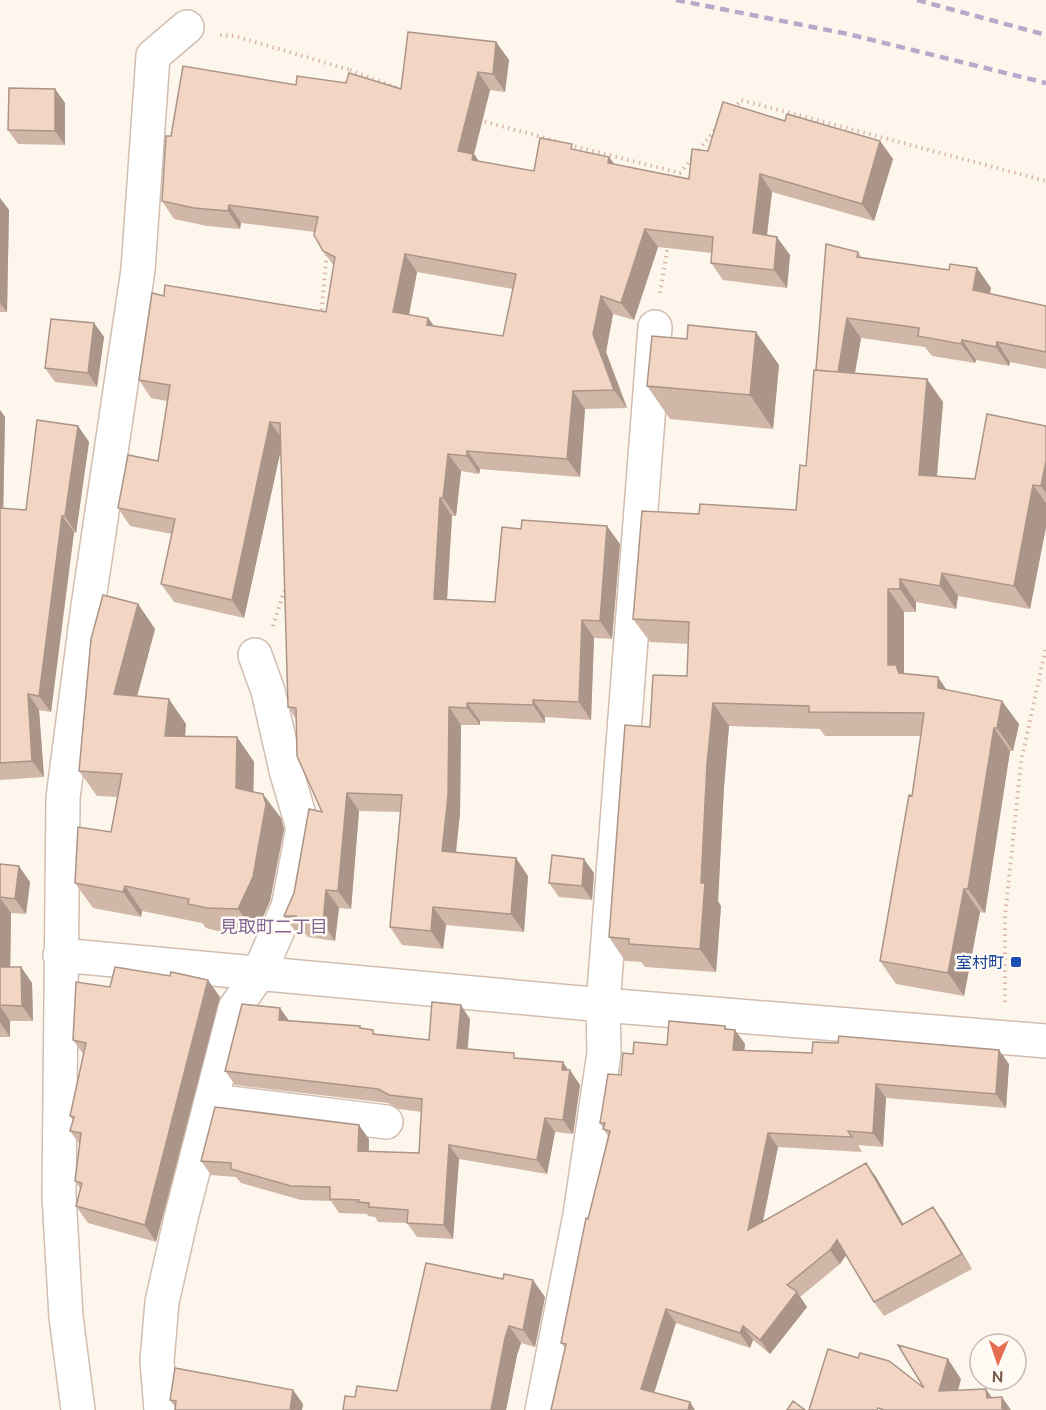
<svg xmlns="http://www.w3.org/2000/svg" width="1046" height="1410" font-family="Ubuntu,'Noto Sans JP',sans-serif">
	<rect width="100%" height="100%" fill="#fdf6ec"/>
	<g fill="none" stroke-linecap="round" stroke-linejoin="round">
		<g stroke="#d1beb0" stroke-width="36">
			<path id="minor" d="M60,955L603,1005L1046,1041
				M213,1101L386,1122
				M78,1410L66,1317L59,1196L63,798L88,606L138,270L153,56L187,27
				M161,1410L157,1361L162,1302L181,1218L235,1008L259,973L288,907L303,828L287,774L268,691L255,655
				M542,1410L580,1215L604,1053L603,1005L655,327"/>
		</g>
		<path stroke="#d9b8a5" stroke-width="4" stroke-dasharray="1.5 4.5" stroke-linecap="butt" d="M220,35L235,36L350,70L349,78
			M350,70L397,88
			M734,109L741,100L1046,181
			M479,120L556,141
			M569,145L680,173L715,130
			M660,293L668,245
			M321,316L327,252
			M273,626L286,585
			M1005,1002V917L1021,762L1046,647"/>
		<use href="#minor" stroke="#fff" stroke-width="33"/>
		<path stroke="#b9a8c9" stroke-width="4.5" stroke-dasharray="9 6" stroke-linecap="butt" d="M676,0L848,34L1046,83
			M917,0L1046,35"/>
	</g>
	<path fill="#d1b7a8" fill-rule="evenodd" d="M496,42L509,60L505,92L490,90L474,154L478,161L534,171L576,150L609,157L614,164L689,179L708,151L785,121L880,141L893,159L874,221L772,192L767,235L790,255L787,288L723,280L711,263L712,253L658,247L634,320L613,314L606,352L627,408L585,409L580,477L480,469L479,474L461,471L456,516H452L447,599L495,602L620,544L612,639L594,638L591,720L545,717V723L480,721V725H461L460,813L456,853L528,876L524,932L446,925L443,949L402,945L390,927L401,812L359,811L351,909L339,908L335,941L308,937L305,934H297L284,916L294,893L322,812L296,719L288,707L281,449L244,618L174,602L161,584L172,534L130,526L118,508L158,461L167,401L151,398L139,380L164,296L326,312L334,266L323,251L315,232L241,223L240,229L207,226L174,219L162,201L171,136L296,85L346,83L401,89ZM417,272L513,289L503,336L434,326L428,318L409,315Z
		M55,89L65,103V145L18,144L8,130Z
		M0,198L9,210L7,312H0Z
		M858,252L862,258L949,270L977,268L991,288L990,294L1046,306V369L1010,362L1009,366L976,360L975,363L932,356L925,347L861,338L855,373L943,402L937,476L975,479L1046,426V527L1030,609L958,596L956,609L916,602V612H904V674L946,689L1019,724L1013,751H1010L985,913L980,912L964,996L896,984L880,961L912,796L921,736H825L820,729L729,726L724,787L718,901L721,906L716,972L645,967L641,962L625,961L609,937L650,727L687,676L688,644L650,642L633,619L699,514L796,510L806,466L816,370Z
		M94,323L104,337L97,387L55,382L45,368Z
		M779,365L773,429L670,419L647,386Z
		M0,410L5,417L3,509L26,510L78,426L89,442L76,533L74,532L51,712L39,710L44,777L0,780Z
		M138,604L155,629L137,696L186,724L185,736L237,737L254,762L253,791L281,818L284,829L270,901L256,933H225L206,928L202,923L142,911L141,917L93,908L75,883L111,832L118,797L97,796L79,771Z
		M0,864L30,882L26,914L11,913L10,967H21L32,983L33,1021H10V1037H0Z
		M594,873L592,900L559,897L549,883Z
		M110,987L220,997L156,1242L88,1223L76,1206L81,1190L75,1181L80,1145L70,1131L73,1120L70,1116L84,1055L73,1040Z
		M470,1019L468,1049L518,1058L568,1070L580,1085L573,1134L555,1132L547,1174L459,1159L453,1239L417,1237L407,1223L378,1222L375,1217L368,1216L367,1214L339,1213L331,1201L301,1200L241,1183L236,1177L211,1175L201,1161L369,1139V1151L419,1153L422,1112L399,1109L388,1103L235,1085L225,1071L290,1021L360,1026L362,1028L376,1034L429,1040Z
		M727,1029L735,1030L745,1044L744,1050L1009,1064L1006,1108L886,1098L883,1147L858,1145L862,1152L778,1147L763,1222L866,1163L876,1177L903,1224L943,1221L972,1269L884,1316L874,1302L846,1255L840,1264L800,1297L807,1307L770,1354L753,1340L750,1348L676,1323L551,1410L565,1348L561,1343L588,1219L608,1136L600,1123L621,1075L633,1054Z
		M545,1297L535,1347L521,1343L517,1355L506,1410L355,1397L397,1391Z
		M293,1390L303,1404L302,1410H175V1407L170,1400Z"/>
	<path fill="#aa9588" d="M496,42L509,60L505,92L493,74Z
		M478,72L490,90L474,154L486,171L458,151Z
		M55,89L65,103V145L55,131Z
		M880,141L893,159L874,221L862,204Z
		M609,157L622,174L608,163Z
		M760,174L772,192L765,251L753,233Z
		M0,198L9,210L7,312L0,303Z
		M229,205L241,223L240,229L228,211Z
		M645,229L658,247L634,320L621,303Z
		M777,237L790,255L787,288L774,270Z
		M405,254L417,272L406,330L393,312Z
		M977,268L991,288L986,310L973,290Z
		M601,296L613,314L606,352L627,408L614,390L593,334Z
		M428,318L441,336L427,325Z
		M847,318L861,338L851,395L837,375Z
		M94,323L104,337L97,387L88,373Z
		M756,332L779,365L773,429L750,395Z
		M962,340L976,360L975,363L961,344Z
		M997,342L1010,362L1009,366L996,347Z
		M927,379L943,402L935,498L919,475Z
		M573,391L585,409L580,477L567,459Z
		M0,410L5,417L3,524L0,520Z
		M270,422L283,440L244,618L232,600Z
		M78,426L89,442L76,533L65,516Z
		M467,451L480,469L479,474L467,456Z
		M448,454L461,471L456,516L443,498Z
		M1046,461V493L1041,486Z
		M1033,485L1046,503V527L1030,609L1014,586Z
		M440,498L452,516L446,616L434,599Z
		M62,516L74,532L51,712L39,696Z
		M607,526L620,544L612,639L600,621Z
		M942,573L958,596L956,609L940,586Z
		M900,579L916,602V612L900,589Z
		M888,589L904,612V677L888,665Z
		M138,604L155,629L131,719L114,694Z
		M582,620L594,638L591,720L579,702Z
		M938,677L954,701L938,688Z
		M28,694L39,710L44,777L32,761Z
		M169,699L186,724L183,760L165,736Z
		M533,700L545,717V723L533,705Z
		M1002,701L1019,724L1013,751L997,728Z
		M467,703L480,721V725L467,708Z
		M713,703L729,726L724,787L718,901L721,906L716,972L700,949L701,883L707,764Z
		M449,707L461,725L460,813L454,869L442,851Z
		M994,728L1010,751L985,913L968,889Z
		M237,737L254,762L253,813L236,788Z
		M347,793L359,811L351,909L338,891Z
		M263,794L281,818L284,829L270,901L256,933L238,909Z
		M516,858L528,876L524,932L511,914Z
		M584,859L594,873L592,900L582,886Z
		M19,866L30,882L26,914L15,899Z
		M125,886L142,911L141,917L123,892Z
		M964,889L980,912L964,996L948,973Z
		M326,890L339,908L335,941L323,923Z
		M0,898L11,913L10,983L0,969Z
		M433,907L446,925L443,949L431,931Z
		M21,967L32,983L33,1021L22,1006Z
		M208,980L220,997L156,1242L145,1225Z
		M461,1005L470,1019L466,1062L457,1048Z
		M0,1006L10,1021V1037L0,1022Z
		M280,1008L290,1022L279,1020Z
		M725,1026L734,1039L735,1030L745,1044L743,1064L733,1050L725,1029Z
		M999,1050L1009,1064L1006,1108L996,1094Z
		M563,1062L570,1073V1070L580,1085L573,1134L563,1120Z
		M876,1084L886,1098L883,1147L873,1133Z
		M545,1118L555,1132L547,1174L537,1160Z
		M359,1125L369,1139L368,1165L358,1151Z
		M768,1133L778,1147L758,1244L748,1230Z
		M449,1145L459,1159L453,1239L444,1225Z
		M866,1163L876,1177L912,1239L902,1225Z
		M933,1207L943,1221L972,1269L962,1254Z
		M837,1240L847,1254L840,1264L830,1250Z
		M533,1280L545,1297L535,1347L523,1330Z
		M797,1292L807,1307L770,1354L760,1340Z
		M666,1309L676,1323L651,1403L641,1389Z
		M509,1326L521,1343L517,1355L506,1410H491L505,1338Z
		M743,1326L753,1340L750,1348L740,1333Z
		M948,1359L961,1379L953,1410L939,1391Z
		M986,1389L1000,1409L987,1398Z
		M293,1390L303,1404L302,1410H290Z
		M1002,1397L1011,1410H1002Z
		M690,1402L695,1410H688Z"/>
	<path fill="#f3d5c3" stroke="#aa9588" stroke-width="1.5" fill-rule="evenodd" d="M408,32L496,42L493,74L478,72L458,151L473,154L472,160L534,171L540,138L572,144L571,149L609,157L608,163L689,179L692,149L708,151L723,102L785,121L787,114L880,141L862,204L760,174L753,233L777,237L774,270L711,263L713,237L645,229L621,303L601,296L593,334L614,390L573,391L567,459L467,451V456L448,454L443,498H440L434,599L495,602L502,527L521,529L522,520L607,526L600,621L582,620L579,702L533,700V705L467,703V708L449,707L448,796L442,851L516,858L511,914L433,907L431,931L390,927L402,795L347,793L338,891L326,890L323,923L295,920L296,916H284L294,893L309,809L322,812L297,756L296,708L288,707L280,423L270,422L232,600L161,584L175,519L118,508L128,455L158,461L170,385L139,380L152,293L164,296L165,285L326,312L335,257L323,251L314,235L318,217L229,205L228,211L194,208L162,201L166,136H171L183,66L296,85L297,76L346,83L349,73L401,89ZM405,254L516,274L503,336L427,325L428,318L393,312Z
		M9,88L55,89V131L8,130Z
		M826,244L858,252L857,257L949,270L950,264L977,268L973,290L1046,306V352L997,342L996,347L962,340L961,344L918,336L919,328L847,318L838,372L816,370Z
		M51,319L94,323L88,373L45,368Z
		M688,325L756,332L750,395L647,386L652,336L687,339Z
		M814,370L927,379L919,475L975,479L987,414L1046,426V461L1041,486L1033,485L1014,586L942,573L940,586L900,579V589H888V665H896L899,673L938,677V688L1002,701L997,728H994L968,889H964L948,973L880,961L909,795L912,796L924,713L809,712V706L713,703L707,764L701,883H705L700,949L629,944V939L609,937L625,725L650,727L653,675L687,676L689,622L633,619L642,511L699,514L700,504L796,510L800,465L806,466Z
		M37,420L78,426L65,516H62L39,696L28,694L32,761L0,763V508L26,510Z
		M103,595L138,604L114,694L169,699L165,736L237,737L236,788L263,794L266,804L253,877L238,909L207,908L188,904L189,899L125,886L123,892L75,883L78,827L111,832L122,774L79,771L91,639Z
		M552,855L584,859L582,886L549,883Z
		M0,864L19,866L15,899L0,897Z
		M0,967H21L22,1006L0,1005Z
		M115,967L170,976L171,972L208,980L145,1225L76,1206L82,1183L75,1181L81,1133L70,1131L74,1117L70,1116L86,1043L73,1040L76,982L110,987Z
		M432,1002L461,1005L457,1048L514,1053V1058L563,1062L562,1070H570L563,1120L545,1118L537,1160L449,1145L444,1225L407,1223L408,1210L369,1207V1203L358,1202L359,1200L330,1199V1187L291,1186L231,1169V1163L201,1161L215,1107L359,1125L358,1151L419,1153L422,1099L389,1095L378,1089L225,1071L242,1004L280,1008L279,1020L360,1026V1028L373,1030V1034L429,1040Z
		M669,1021L725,1026V1029L735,1030L733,1050L812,1053L813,1042L838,1043L839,1036L999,1050L996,1094L876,1084L873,1133L848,1131L852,1137L768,1133L748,1230L866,1163L902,1225L933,1207L962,1254L874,1302L837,1240L830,1250L787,1285L797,1292L760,1340L743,1326L740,1333L666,1309L641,1389L690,1402L688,1410H551L566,1344L561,1343L586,1218L588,1219L610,1131L603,1129L605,1123H600L608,1074L621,1075L623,1053L633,1054L634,1042L667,1045Z
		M426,1263L503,1279L504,1274L533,1280L523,1330L509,1326L505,1338L491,1410H343L345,1396L355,1397L357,1386L397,1391Z
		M898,1345L948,1359L939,1391L986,1389L987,1398L1002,1397V1410H884L878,1408L877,1410H809L828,1349L858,1358L860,1353L889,1361L924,1388Z
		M175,1368L293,1390L290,1410H175L176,1401L170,1400Z
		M793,1401L805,1410H787Z"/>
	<rect fill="#1a4fb4" stroke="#fffaf3" stroke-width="2" x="1010" y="956" width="12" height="12" rx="3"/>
	<g text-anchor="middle" stroke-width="5" stroke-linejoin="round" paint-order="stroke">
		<g font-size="16" fill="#164399" stroke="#fffaf3" text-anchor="end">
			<text x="1004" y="968">室村町</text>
		</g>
		<g font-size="18" fill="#846695" stroke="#fffaf3">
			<text x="274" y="933">見取町二丁目</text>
		</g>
	</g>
	<g transform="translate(998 1362) rotate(182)"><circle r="28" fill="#fffaf3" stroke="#cabbb1" stroke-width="1.5"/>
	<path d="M0-4.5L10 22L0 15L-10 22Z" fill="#e76f51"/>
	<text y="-9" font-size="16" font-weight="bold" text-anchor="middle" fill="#7a5c4d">N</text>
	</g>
</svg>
